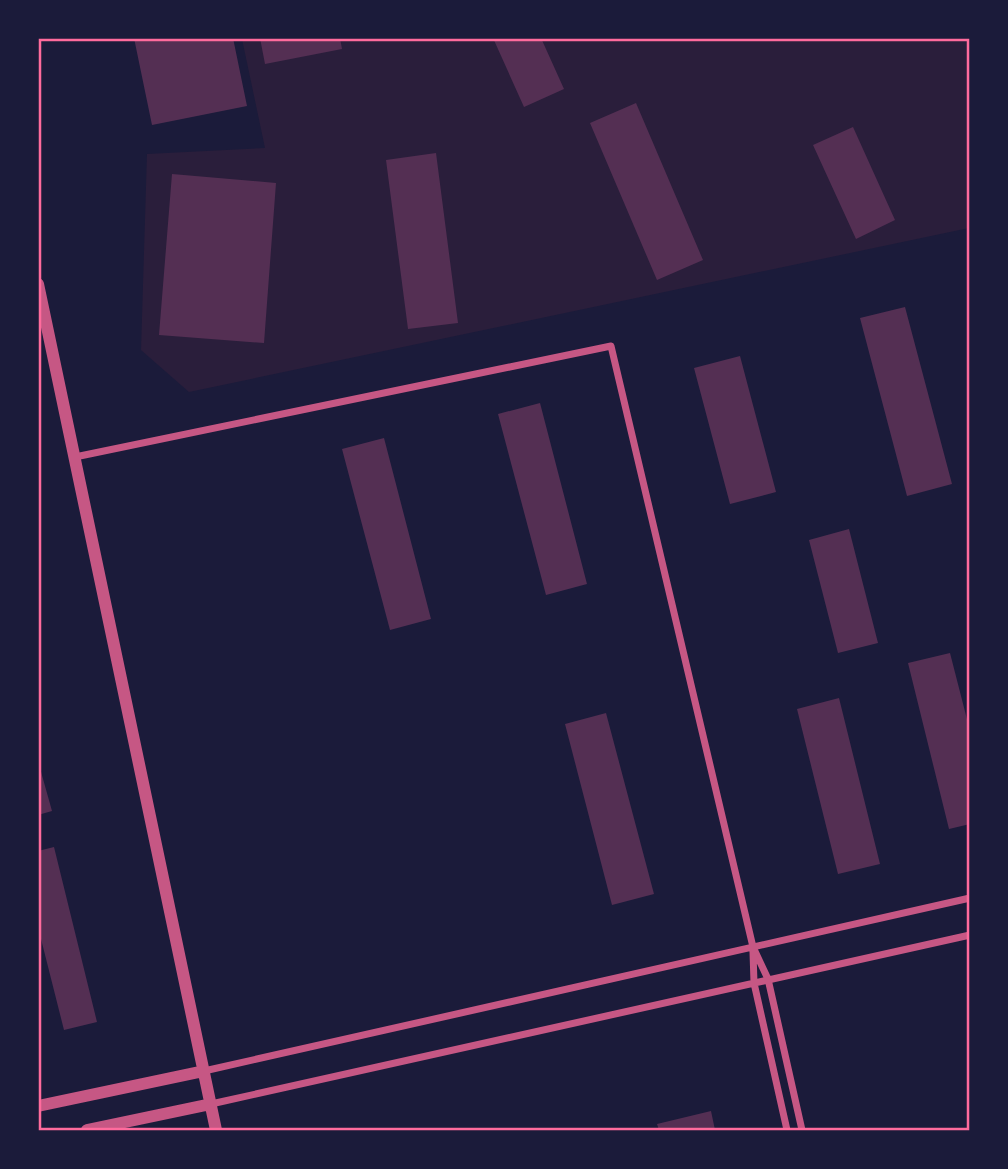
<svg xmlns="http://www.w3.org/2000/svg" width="1008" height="1169" font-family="Mulish,sans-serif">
	<rect width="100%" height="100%" fill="#1b1b3a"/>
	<path fill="#2a1e3b" d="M242,39H969V228L189,392L141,350L147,154L265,148Z"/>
	<path fill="#542f53" d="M134,38H233L247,106L152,125Z
		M260,38H340L342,49L265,64Z
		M493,38H541L564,89L524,107Z
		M636,103L703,260L657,280L590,123Z
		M853,127L895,220L856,239L813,145Z
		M436,153L458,323L408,329L386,160Z
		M172,174L276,183L264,343L159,335Z
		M905,307L952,484L907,496L860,318Z
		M740,356L776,492L730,504L694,368Z
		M540,403L587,584L546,595L498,414Z
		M384,438L431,619L390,630L342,449Z
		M849,529L878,643L838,653L809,540Z
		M950,653L970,731V824L949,829L908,663Z
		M839,698L880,864L838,874L797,709Z
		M606,713L654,894L612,905L565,724Z
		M38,761L52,811L38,815Z
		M54,847L97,1022L64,1030L38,927V851Z
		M711,1111L715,1130H659L657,1124Z"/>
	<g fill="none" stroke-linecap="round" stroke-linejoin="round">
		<path stroke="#c65784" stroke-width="7" d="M75,457L611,346L753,947L768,979L802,1130
			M753,952L754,983L787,1130
			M204,1071L970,898
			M211,1104L970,935"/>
		<path stroke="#c65784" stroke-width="12" d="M38,284L216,1130
			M38,1106L204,1071
			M87,1130L211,1104"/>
	</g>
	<rect width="1008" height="1169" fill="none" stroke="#1b1b3a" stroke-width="80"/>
	<rect x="40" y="40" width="928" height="1089" fill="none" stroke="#ff6b9d" stroke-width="2.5"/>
</svg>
